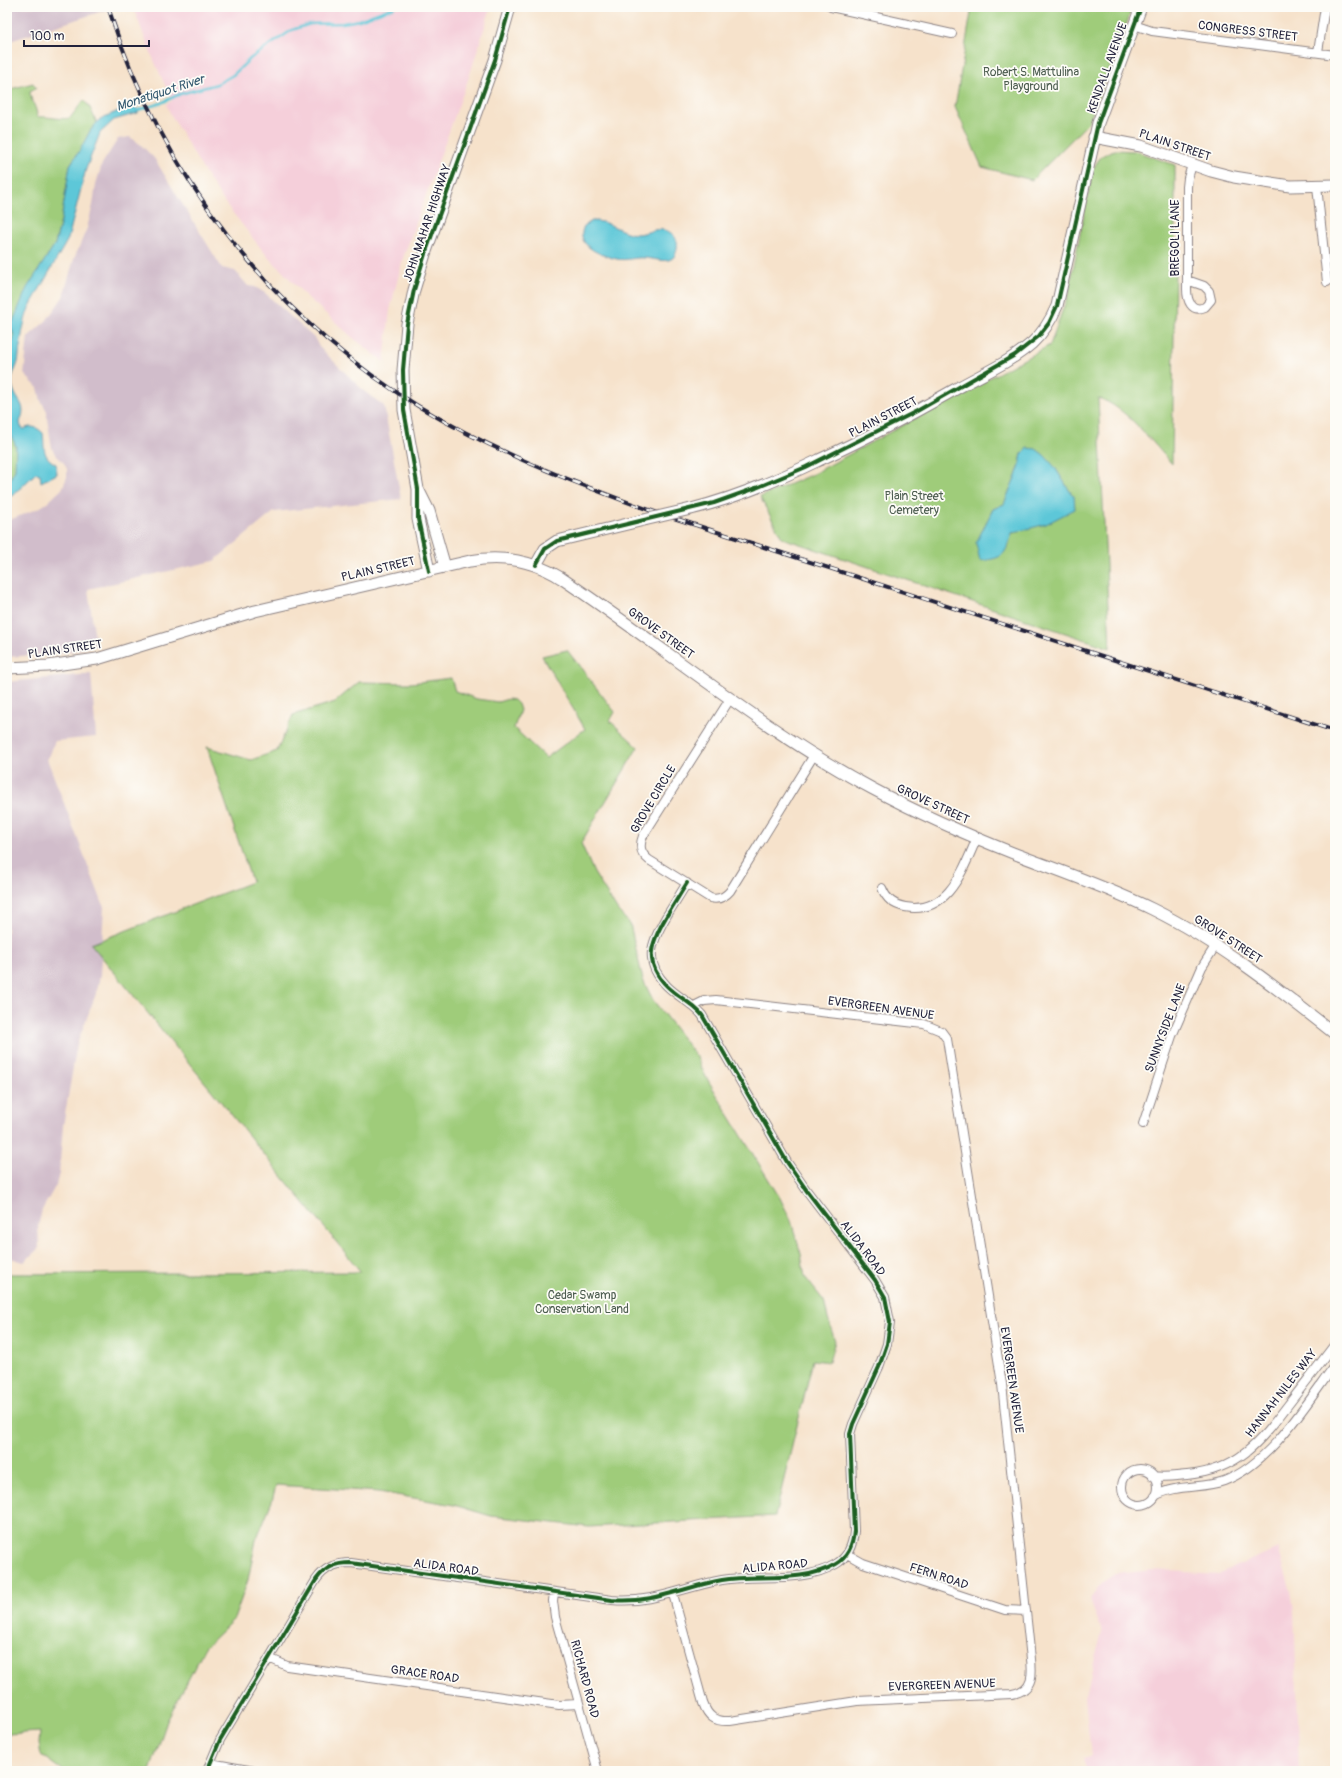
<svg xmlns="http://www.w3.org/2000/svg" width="1342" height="1778" font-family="Pangolin,sans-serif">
	<rect width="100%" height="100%" fill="#fdfcf7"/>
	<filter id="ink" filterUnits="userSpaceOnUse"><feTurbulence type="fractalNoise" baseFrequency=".025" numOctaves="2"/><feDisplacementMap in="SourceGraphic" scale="8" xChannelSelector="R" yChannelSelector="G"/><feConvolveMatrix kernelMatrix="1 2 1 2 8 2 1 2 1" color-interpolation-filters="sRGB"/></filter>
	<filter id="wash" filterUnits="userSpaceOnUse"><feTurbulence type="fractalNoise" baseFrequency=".012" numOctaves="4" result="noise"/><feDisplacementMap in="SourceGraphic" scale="16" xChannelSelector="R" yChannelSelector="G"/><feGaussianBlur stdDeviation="0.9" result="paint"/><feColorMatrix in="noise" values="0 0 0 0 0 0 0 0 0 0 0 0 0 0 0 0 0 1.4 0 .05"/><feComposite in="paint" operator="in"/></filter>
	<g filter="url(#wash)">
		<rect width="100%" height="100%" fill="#f6e2cb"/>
		<path fill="#f5cfda" d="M133,7H491L470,74L403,258L390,310L384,362L352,337L306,296L263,251L225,203L202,168L171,115L166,104L172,101L149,49Z
			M1278,1548L1291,1591L1294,1611L1300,1771H1087L1083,1758L1091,1756L1085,1697L1102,1632L1090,1599L1104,1581L1115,1574L1153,1570L1219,1574Z"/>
		<path fill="#d1bdcb" d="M7,7H115L7,42Z
			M130,137L140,144L154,158L222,268L235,271L248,286L255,287L265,293L315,339L319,347L365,392L384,406L401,499L274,512L214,561L88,589L96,646L62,653L7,657V521L39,508L47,503L62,489L67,477V469L64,463L55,454L52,448L47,418V411L41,401L38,388L24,374L28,337L46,321L63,297L74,259L87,228L93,205L96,184L102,164L118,139Z
			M91,674L96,737L55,741L47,759L104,907L100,975L97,991L77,1044L63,1126L59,1174L56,1185L42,1210L38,1226L39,1248L24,1262L7,1257V682Z"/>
		<path fill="#9fcc7a" stroke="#60775a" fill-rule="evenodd" d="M972,7H1133L1089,122L1032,180L982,167L955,107Z
			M33,83L36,88L30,91C30,101 37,106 37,117C49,116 58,120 70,118L84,100L90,108L97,123L90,131L80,150L70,165L61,221L55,244L42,265L11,326C16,341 14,339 7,350V90Z
			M1115,150L1135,151L1175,165V274L1172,464C1153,443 1125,406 1098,398L1110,648L782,538L760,497L813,474L1050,345L1068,295L1092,173C1096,161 1102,153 1115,150ZM1022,454L1054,466L1071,493L1074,496L1019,532L1011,533L1008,548L986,525L993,509L1004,505L1019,468Z
			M7,415C12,430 20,455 15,470C13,475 9,480 7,484Z
			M567,650L615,712L610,721L638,747L581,843L594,873L618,911L630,924L643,980L653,1000L697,1057L705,1075L727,1112L780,1198L791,1221L801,1254L805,1277L824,1301L828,1319L835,1341L829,1362L813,1360L775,1516L589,1527L491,1516L454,1505L379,1492L276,1485L272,1501L256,1540L248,1580L234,1619L205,1647L167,1721L150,1771H63L41,1755L39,1744L40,1732L7,1734V1274L361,1272L91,944L252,882L207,747L251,760L277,751L293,715L335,702L359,682L411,683L451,678L455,691L477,699L498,702L508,699L514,700L518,704L520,710L514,728L546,758L585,729L542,656Z"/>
		<path fill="#5dc7d8" stroke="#40748a" d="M135,107L138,110V113L114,120L100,133L86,169L68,239L29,308C24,321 22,334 20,347C19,352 19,358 18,362C16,370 11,375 12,383C14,402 29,402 20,422L21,427L24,429C31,425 37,427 43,433C45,447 41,456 56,464L57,474L41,482L40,474L36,473L13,495L7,498V484L15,470L16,446L12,438L7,415L9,408L7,406V350C14,339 16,341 11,326L27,288L55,244L61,221L70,165L80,150L90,131L100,119L123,109Z
			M592,221C609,220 620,233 636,234C642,234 648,232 654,230C667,228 679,234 677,249C676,253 675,257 671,259C665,263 652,258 644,258C636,257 626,261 617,259C602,256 574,246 584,226Z
			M1027,448L1036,449L1044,455L1054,466L1071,493L1074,496L1075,509L1046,524L1012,533C1005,556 1004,558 980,561L976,543L993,509L1004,504L1019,468L1022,454Z"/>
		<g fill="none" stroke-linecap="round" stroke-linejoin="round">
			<path stroke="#5dc7d8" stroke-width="2.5" d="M135,111L161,103L180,94L217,84L233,75L251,58L292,30L310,24L343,23L359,20L394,7"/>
		</g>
	</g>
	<g filter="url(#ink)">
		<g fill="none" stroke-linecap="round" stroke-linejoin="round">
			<g stroke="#8c8283" stroke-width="10">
				<path id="street" d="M831,7L952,34
					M1134,25L1152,31L1335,55
					M1318,52L1325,7
					M1317,186L1327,282
					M1187,280L1204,286L1209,291L1211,300L1205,307C1191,313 1187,300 1187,289V187L1188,178L1192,165
					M730,699L643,836C639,846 640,853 649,860L710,898C718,900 725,897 730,891L814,755
					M882,888C886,899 894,905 905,907C949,915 963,869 977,838
					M1143,1124L1172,1036L1202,967L1216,945
					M1122 1487a18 18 0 1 1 36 0a18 18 0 1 1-36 0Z
					M1153,1476C1164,1478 1175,1476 1187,1475C1238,1470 1259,1443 1288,1405C1304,1384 1320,1364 1335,1344
					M1155,1496C1176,1484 1202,1489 1224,1481C1270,1464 1306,1404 1335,1365
					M847,1554L863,1563L1005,1610L1026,1611
					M554,1592L553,1601L555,1617L598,1771
					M673,1594L703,1703C708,1717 715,1722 730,1721L857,1701L1012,1694C1037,1690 1032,1668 1030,1650L1002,1384L947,1039L941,1031L924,1024L716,1000L704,1001L694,1006
					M269,1658L287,1666L559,1705L579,1704
					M210,1763L254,1771
					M207,1771L220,1740L316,1580C325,1567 336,1563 351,1563L612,1600C653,1604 683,1587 722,1580C759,1574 802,1584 836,1564C848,1557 853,1544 854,1531L850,1434L853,1424L879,1367L887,1344L890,1322L885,1297L875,1280L807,1191L787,1162L702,1015C692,1003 678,997 667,986C643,962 651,943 666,917C673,906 680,894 687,883"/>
			</g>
			<g stroke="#8c8283" stroke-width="13">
				<path id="secondary" d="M1094,137L1141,146L1211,171L1234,177L1290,186L1335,185
					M418,489L429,511L445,567
					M691,509C736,498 778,480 819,460C865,439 910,415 954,390C980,375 1009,363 1032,343C1043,333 1051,320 1057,306L1098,123L1141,7
					M536,565L545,549L557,541L644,520
					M429,571L418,519V489L404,410L403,370L407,324L414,290L425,254L495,60L510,7
					M7,668L48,666L97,659L255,611L470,561C502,555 534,561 561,578C666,648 762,730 873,789C918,813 965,834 1013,853C1060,871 1107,887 1152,909C1219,942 1277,988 1335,1034"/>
			</g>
			<use href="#street" stroke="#fff" stroke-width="8"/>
			<use href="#secondary" stroke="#fff" stroke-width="11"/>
			<g stroke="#22223b" stroke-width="4">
				<path id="rail" d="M108,7C161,173 270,315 418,406C491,450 571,482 652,511L1335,731"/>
			</g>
			<use href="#rail" stroke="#fdfcf7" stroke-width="2.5" stroke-dasharray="8" stroke-linecap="butt"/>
			<g stroke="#8c8283" stroke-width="13" stroke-linecap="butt">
				<path id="secondary-bridge" d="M644,520L691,509"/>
			</g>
			<use href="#secondary-bridge" stroke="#fff" stroke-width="11"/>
			<g stroke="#fdfcf7" stroke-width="6">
				<path id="cycleway" d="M536,565L545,549L557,541L714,503L756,488L806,467L917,411L1015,355L1039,336L1049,323L1057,306L1098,123L1141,7
					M429,571L418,519V489L404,410L403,370L407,324L414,290L425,254L495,60L510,7
					M207,1771L220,1740L316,1580C325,1567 336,1563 351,1563L612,1600C653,1604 683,1587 722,1580C759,1574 802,1584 836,1564C848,1557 853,1544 854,1531L850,1434L853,1424L879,1367L887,1344L890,1322L885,1297L875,1280L807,1191L787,1162L702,1015C692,1003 678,997 667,986C643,962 651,943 666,917C673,906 680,894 687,883"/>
			</g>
			<use href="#cycleway" stroke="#1b5e20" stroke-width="4"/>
		</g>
	</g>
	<g text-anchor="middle" stroke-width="3.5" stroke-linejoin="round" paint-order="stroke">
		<g font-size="12" fill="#22223b" stroke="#fdfcf7">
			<text transform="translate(1248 31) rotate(7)" y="4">CONGRESS STREET</text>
			<text transform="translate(1107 68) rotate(-70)" y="4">KENDALL AVENUE</text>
			<text transform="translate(1175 145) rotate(19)" y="4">PLAIN STREET</text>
			<text transform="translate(427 223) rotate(-71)" y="4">JOHN MAHAR HIGHWAY</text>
			<text transform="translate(1175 238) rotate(-90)" y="4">BREGOLI LANE</text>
			<text transform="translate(883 417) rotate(-27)" y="4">PLAIN STREET</text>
			<text transform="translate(378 569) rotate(-13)" y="4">PLAIN STREET</text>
			<text transform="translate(661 633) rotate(36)" y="4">GROVE STREET</text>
			<text transform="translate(65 649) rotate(-8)" y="4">PLAIN STREET</text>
			<text transform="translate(653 799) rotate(-59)" y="4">GROVE CIRCLE</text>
			<text transform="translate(933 804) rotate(25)" y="4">GROVE STREET</text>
			<text transform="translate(1228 939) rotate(33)" y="4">GROVE STREET</text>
			<text transform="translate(881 1008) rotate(8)" y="4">EVERGREEN AVENUE</text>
			<text transform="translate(1165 1028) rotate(-69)" y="4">SUNNYSIDE LANE</text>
			<text transform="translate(863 1248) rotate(53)" y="4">ALIDA ROAD</text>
			<text transform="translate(1012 1380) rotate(82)" y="4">EVERGREEN AVENUE</text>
			<text transform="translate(1281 1393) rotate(-52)" y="4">HANNAH NILES WAY</text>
			<text transform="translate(775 1566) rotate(-5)" y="4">ALIDA ROAD</text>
			<text transform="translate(446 1567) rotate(8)" y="4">ALIDA ROAD</text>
			<text transform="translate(939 1576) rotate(18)" y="4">FERN ROAD</text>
			<text transform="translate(425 1674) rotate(8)" y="4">GRACE ROAD</text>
			<text transform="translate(585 1679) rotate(75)" y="4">RICHARD ROAD</text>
			<text transform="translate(942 1685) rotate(-2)" y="4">EVERGREEN AVENUE</text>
		</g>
		<g font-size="12" fill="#4e5e51" stroke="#fdfcf7">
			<text x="1031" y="76">Robert S. Mattulina<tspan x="1031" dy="14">Playground</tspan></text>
			<text x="914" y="500">Plain Street<tspan x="914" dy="14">Cemetery</tspan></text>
			<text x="582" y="1299">Cedar Swamp<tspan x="582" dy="14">Conservation Land</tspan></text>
		</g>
		<g font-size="13" font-style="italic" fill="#375c72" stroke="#fdfcf7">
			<text transform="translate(160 92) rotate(-18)" y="5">Monatiquot River</text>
		</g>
	</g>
	<rect width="1342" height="1778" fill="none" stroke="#fdfcf7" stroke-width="24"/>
	<path d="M24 40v6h125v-6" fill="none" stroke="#22223b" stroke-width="2"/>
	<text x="30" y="40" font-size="12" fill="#22223b" stroke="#fdfcf7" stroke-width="3" paint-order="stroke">100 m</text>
</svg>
